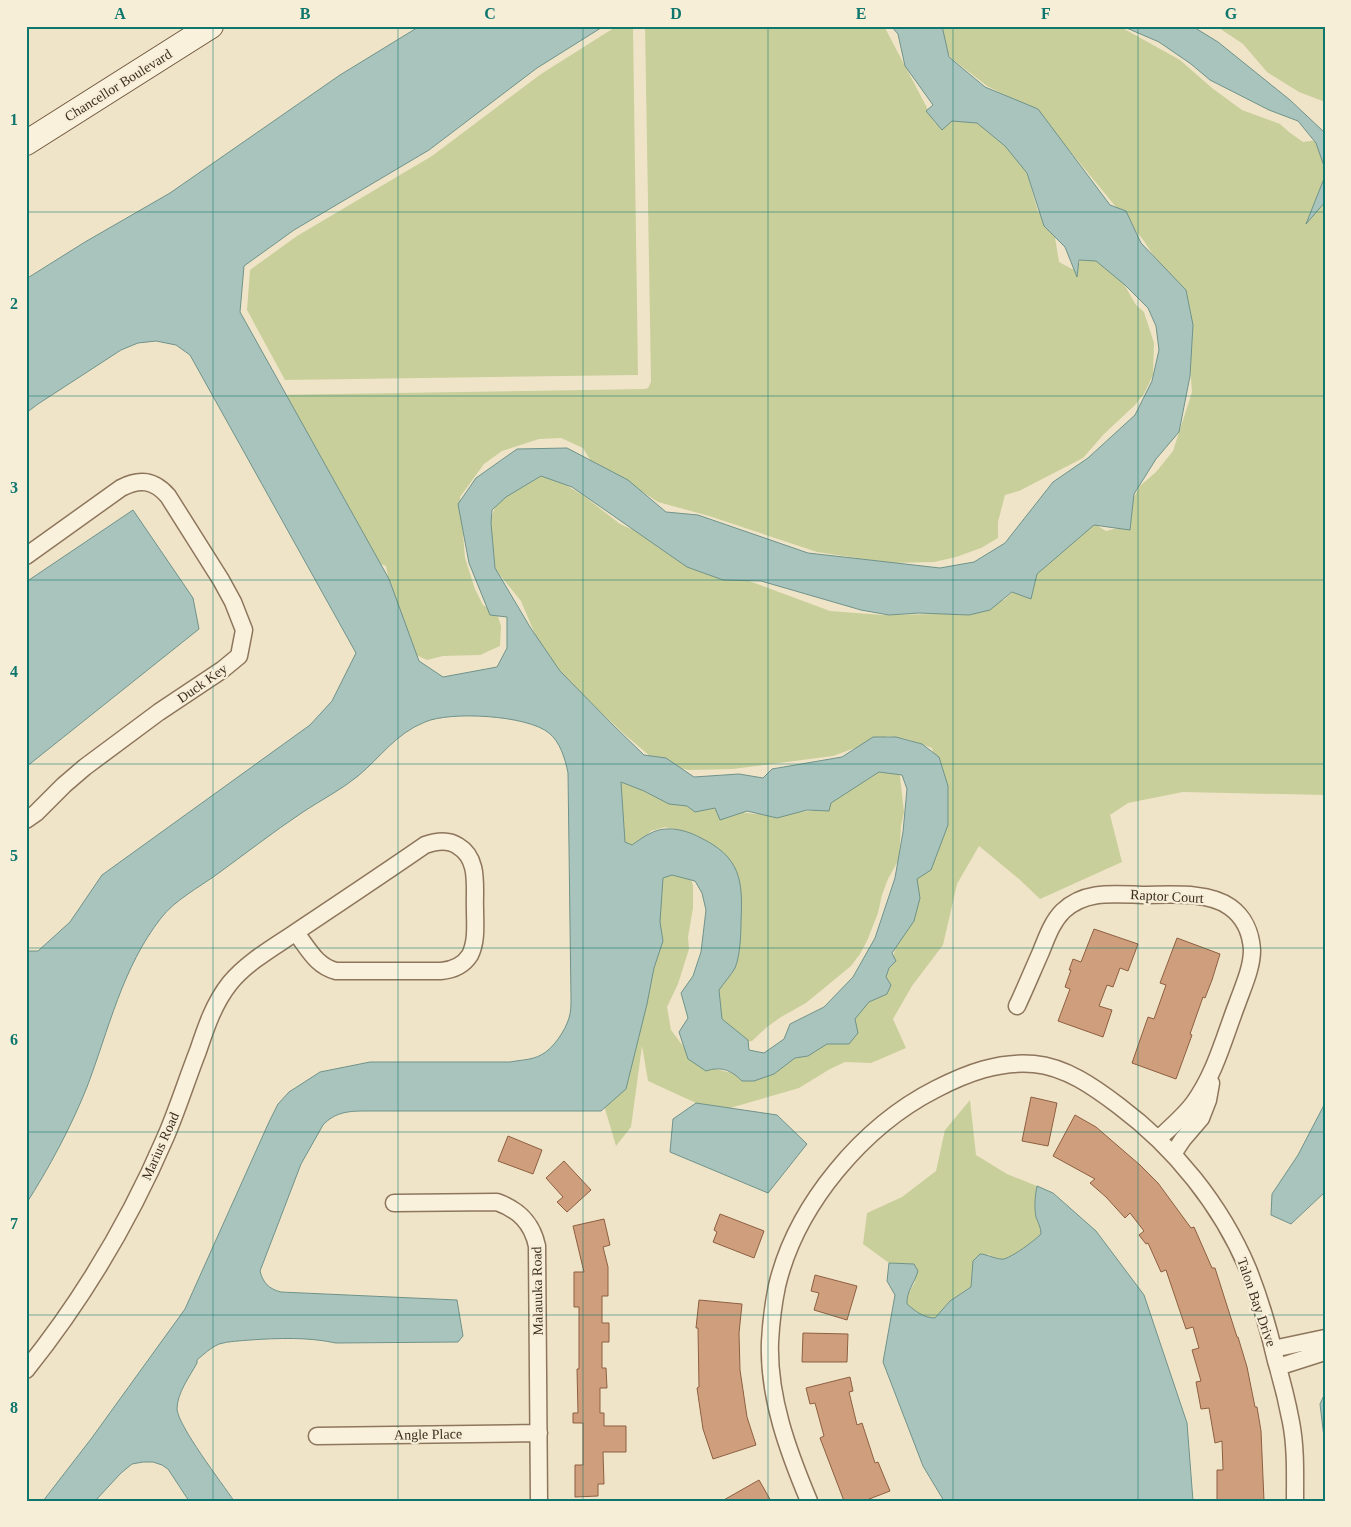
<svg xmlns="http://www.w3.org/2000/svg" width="1351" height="1527" font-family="Georgia,serif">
	<rect width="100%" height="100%" fill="#f0e4c8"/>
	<path fill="#c9cf9b" d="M617,26H633L638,375L285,380L247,310L250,270L297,236L432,156L541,74Z
		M645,26H884L935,123L972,119L1020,148L1038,212L1053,225L1059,262L1072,269H1077L1083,254L1105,266L1121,279L1136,305L1144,312L1154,343L1153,375L1144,394L1134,406L1104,434L1083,458L1019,491L1005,495L998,522V538L981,548L956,557L934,562L889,563L817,552L709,516L658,502L618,476L591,461L583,448L561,438L539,439L502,451L484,464L460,497L465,558L475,589L483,605L497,613L501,626L500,646L480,655L443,656L427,660L401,648L386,566C368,560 364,548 362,530L341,517L269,395L645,389L648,388L651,382Z
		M933,26H1119L1180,60L1212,88L1242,110L1280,124L1289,132L1303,142L1325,139V795L1183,792L1128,803L1110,815L1122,862L1040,899L1019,879L979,846L957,884L943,945L912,986L893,1019L906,1048L871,1063L845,1062L830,1069L799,1088L730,1108L696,1103L648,1081L642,1046L631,1127L616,1146L603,1102L649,898L669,868L689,874L693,885V908L688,937L689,949L678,984L667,1007L671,1030L686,1050L709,1067L727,1072L756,1074L886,978L902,929L936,766L932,748L907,739L888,736L833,756L733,769L688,770L657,762L624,734L566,679L542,651L521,601L491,564L487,531L498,498L543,471L584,496L620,524L728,573L830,611L883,615L937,614L1004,600L1049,561L1088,520L1106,531L1117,528L1140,486L1156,472L1173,451L1192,392L1187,329L1175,289L1144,241L1046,122L1025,105L987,86L951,58Z
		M1216,26H1325V102L1299,92L1267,72L1243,44Z
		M898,769L900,776L904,812L901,826L899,859L888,879L882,895L878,913L867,941L860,954L851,966L806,1003L781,1017L767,1027L752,1041L745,1042L730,1035L710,998L719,979L701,839L678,830L665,827L651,831L636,846L625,852L612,777L698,806L755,814L810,811L820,809L862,773Z
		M970,1100L976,1155L1007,1174L1037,1186C1035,1196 1034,1208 1036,1217C1038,1223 1041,1227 1042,1234C1034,1241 1014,1256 1004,1259C998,1260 993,1257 988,1254L972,1280L971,1287L950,1301L935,1318C924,1318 915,1311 907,1304L906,1298L915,1282L914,1264L889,1263L863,1244L867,1213L902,1197L936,1171L945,1130Z"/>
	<path fill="#a9c4bc" stroke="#6f938a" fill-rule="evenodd" d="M420,26H604L537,68L429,150L294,230L244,266L240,312L389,579L419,661L443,677L497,667L507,648V617L490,615L469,563L458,504L476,478L517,449L567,448L628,480L666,512L698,515L808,553L940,568L974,562L1005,543L1053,482L1088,458L1135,415L1152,381L1159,350L1156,326L1148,308L1125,285L1096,261L1079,260L1077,277L1065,247L1044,226L1027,173L1005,146L977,123L952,121L942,130L926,111L933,105L905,66L898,34L891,26H942L949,57L985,87L1038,109L1110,205L1126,211L1141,243L1186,290L1193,325L1190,376L1179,432L1156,459L1134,494L1130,530L1094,525L1037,574L1031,599L1012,592L990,610L969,615L919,613L889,615L861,610L761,581L723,580L687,567L572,487L541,476L506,497L492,510L491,523L495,568L530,627L560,671L615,727L644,755L666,758L694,777L739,774L763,778L772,769L842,757L873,737H896L922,744L939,757L948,786V825L931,870L917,879L920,898L914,921L892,953L896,961L889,968L886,977L891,985L887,994L869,1002L855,1019L858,1033L849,1044H827L808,1056L795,1058L774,1074L754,1081H742C731,1070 721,1066 706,1071L688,1059L679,1032L688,1018L681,993L693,976L701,952L706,910L702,893L695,881L672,875L663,878L660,922L663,941L654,968L647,1004L626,1089L601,1111H365C349,1111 335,1112 323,1125L301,1164L260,1271C263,1283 269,1289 281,1292L457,1300L463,1336L458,1342L336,1343C308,1337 279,1338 250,1340C240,1341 229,1341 219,1344C210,1348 204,1354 197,1360V1363C190,1376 177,1393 177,1409C178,1426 222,1483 234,1501H189L168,1469L162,1465L153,1462H143L132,1464L121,1473L95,1501H43L91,1439L185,1309L269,1122L278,1104L289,1092L320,1072L370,1062H510C520,1060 532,1060 541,1055C553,1049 565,1031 569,1018C571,1012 571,1005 571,998L568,773C565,758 560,742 549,733C527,715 450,711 425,722C395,734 381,757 358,776C341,790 321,800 303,812C273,832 245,854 216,875C198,888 175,900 161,918C122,968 109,1029 87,1087C71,1127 49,1168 26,1204V951H38L70,922L102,875L310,725L332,701L356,653L190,355L176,345L156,341L138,343L121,350L38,404L26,413V279L85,242L170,193L340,75ZM879,772L902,775L907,789L903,832L895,878L875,938L853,977L824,1007L790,1024L784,1039L764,1053L749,1050L748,1040L722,1019L719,990C724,983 731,975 735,968C740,957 741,934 741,922C743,880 741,857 699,837C686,830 666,825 651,833C644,836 638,841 632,845L625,842L621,782L644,791L669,804L687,806L695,812L715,808L720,820L747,811L777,818L807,810L829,811L831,803Z
		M1122,26H1192L1218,42L1290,100L1324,132L1325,169L1316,143L1298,121L1269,110L1210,80L1191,64L1159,42Z
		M1325,176V202L1306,224Z
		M133,510L193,598L199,629L26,767V582Z
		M1325,1100V1192L1291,1224L1271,1215L1272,1194L1298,1155L1323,1107Z
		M696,1103L777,1115L807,1144L768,1193L670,1152L673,1119Z
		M1037,1186L1053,1193L1096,1231L1144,1295L1187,1423L1193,1501H944L923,1466L883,1362L895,1295L887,1281L889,1263L914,1264L918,1271C915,1282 906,1292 907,1304C915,1311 924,1318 935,1318L950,1301L971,1287L973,1261L980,1254C987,1254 997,1260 1004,1259C1014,1256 1034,1241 1041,1234C1041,1227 1038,1223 1036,1217C1034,1208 1035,1196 1037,1186Z
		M1325,1393V1446L1320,1404Z"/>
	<path fill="#cf9f7d" stroke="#8d5f41" d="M1094,929L1138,944L1128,971L1120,968L1113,987L1107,985L1099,1006L1112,1010L1103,1037L1058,1021L1070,989L1065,987L1071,970H1069L1073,959L1081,962Z
		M1177,938L1220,954L1212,980L1205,998L1203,997L1190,1034L1192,1035L1176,1079L1132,1063L1148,1017L1154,1019L1166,985L1160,983Z
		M1031,1097L1057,1103L1048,1146L1022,1141Z
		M1075,1115L1096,1127L1140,1165L1158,1183L1191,1228L1194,1227L1212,1268H1215L1237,1337H1238L1247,1367L1255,1407H1257L1261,1431L1264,1501H1217V1470H1223L1222,1441L1215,1443L1209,1408L1201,1409L1196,1382L1201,1381L1192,1350L1199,1348L1193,1327L1186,1329L1166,1270L1161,1272L1148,1243L1146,1244L1139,1235L1144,1231L1130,1213L1125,1218L1106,1197L1090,1183L1095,1179L1053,1156Z
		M508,1136L542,1150L533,1174L498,1161Z
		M564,1161L591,1190L567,1212L557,1202L563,1197L546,1178Z
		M720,1214L764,1231L754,1258L713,1242L717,1232L714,1230Z
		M604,1219L610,1245L603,1247L608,1267V1296H602V1323H609V1342H602V1368H606L607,1388H600V1413H604V1426H626V1452H603L604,1484H598V1496L575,1497V1465H583V1423H573V1413H578L577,1369H579V1307H574V1272H584L573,1226Z
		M815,1275L857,1286L847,1320L814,1310L819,1293L811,1291Z
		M699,1300L742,1304L739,1333L740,1370L747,1417L756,1445L713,1459L703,1429L697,1388L699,1387L698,1328H696Z
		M803,1333L848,1334L847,1362H802Z
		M850,1377L853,1391L849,1392L857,1425L862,1423L875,1463L878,1462L890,1491L864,1501H844L820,1438L824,1436L815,1403L810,1404L806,1388Z
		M759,1480L771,1501H722Z"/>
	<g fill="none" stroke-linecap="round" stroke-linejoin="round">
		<g stroke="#8d765c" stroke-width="19">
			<path id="street" d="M26,556L121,488C140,478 154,480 168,496L221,580L233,602L244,630L239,656L222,670L159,712L85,767L64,785L36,813L26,820
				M1017,1006C1025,989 1032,972 1040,954C1046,940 1051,923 1063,911C1085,890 1114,894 1142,895C1169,895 1208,891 1230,907C1244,917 1251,933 1252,950C1252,968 1243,987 1237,1004C1224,1038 1215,1074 1193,1104C1183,1117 1170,1128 1158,1139
				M1173,1154L1183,1139L1201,1118L1208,1100L1211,1083
				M394,1203L497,1202C519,1210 532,1223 537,1246L539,1501
				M1273,1349L1325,1338
				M1278,1367L1325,1352
				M26,1370C83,1299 130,1220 166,1136C178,1108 187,1079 198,1051C206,1027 214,1003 230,983C248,961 276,946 299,930C341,902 383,874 425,845C436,841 448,839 458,846C480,859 474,888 475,909C475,924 477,941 470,955C463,966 453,970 441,971H336C316,966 308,948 296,933
				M317,1436L539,1433
				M809,1501C788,1451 768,1397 770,1342C771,1323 773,1305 777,1286C796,1205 863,1126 936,1089C967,1073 999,1061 1034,1064C1066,1067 1094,1087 1119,1106C1175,1148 1221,1205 1248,1269C1260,1299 1269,1330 1276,1361C1282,1381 1287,1401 1291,1422C1296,1448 1295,1474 1295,1501"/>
		</g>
		<g stroke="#6f573f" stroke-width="26">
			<path id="secondary" d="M26,143L211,26"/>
		</g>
		<use href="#street" stroke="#faf1dc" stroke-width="16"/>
		<use href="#secondary" stroke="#faf1dc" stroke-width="24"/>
	</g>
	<path fill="none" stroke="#0f766e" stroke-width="1" stroke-opacity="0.55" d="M213,26V1501M398,26V1501M583,26V1501M768,26V1501M953,26V1501M1138,26V1501M26,212H1325M26,396H1325M26,580H1325M26,764H1325M26,948H1325M26,1132H1325M26,1315H1325"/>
	<g text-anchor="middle" stroke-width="4.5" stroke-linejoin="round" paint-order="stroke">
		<g font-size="14" fill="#3d2e20" stroke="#f7eed8">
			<text transform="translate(118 85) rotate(-32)" y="5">Chancellor Boulevard</text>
			<text transform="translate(202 683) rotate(-35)" y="5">Duck Key</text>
			<text transform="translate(1167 896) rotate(3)" y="5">Raptor Court</text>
			<text transform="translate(160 1146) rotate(-66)" y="5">Marius Road</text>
			<text transform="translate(537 1291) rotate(-91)" y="5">Malauuka Road</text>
			<text transform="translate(1257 1302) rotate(71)" y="5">Talon Bay Drive</text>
			<text transform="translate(428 1434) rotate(-1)" y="5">Angle Place</text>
		</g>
	</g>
	<rect width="1351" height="1527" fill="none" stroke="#f7eed8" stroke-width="55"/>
	<rect x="28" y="28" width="1296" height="1472" fill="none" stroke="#0f766e" stroke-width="2"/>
	<g font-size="16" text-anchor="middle" font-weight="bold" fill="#0f766e">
		<text x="120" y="19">A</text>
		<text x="305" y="19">B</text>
		<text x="490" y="19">C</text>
		<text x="676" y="19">D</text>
		<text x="861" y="19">E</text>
		<text x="1046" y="19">F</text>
		<text x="1231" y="19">G</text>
		<text x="14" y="125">1</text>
		<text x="14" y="309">2</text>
		<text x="14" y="493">3</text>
		<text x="14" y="677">4</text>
		<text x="14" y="861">5</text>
		<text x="14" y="1045">6</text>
		<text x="14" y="1229">7</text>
		<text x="14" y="1413">8</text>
	</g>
</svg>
